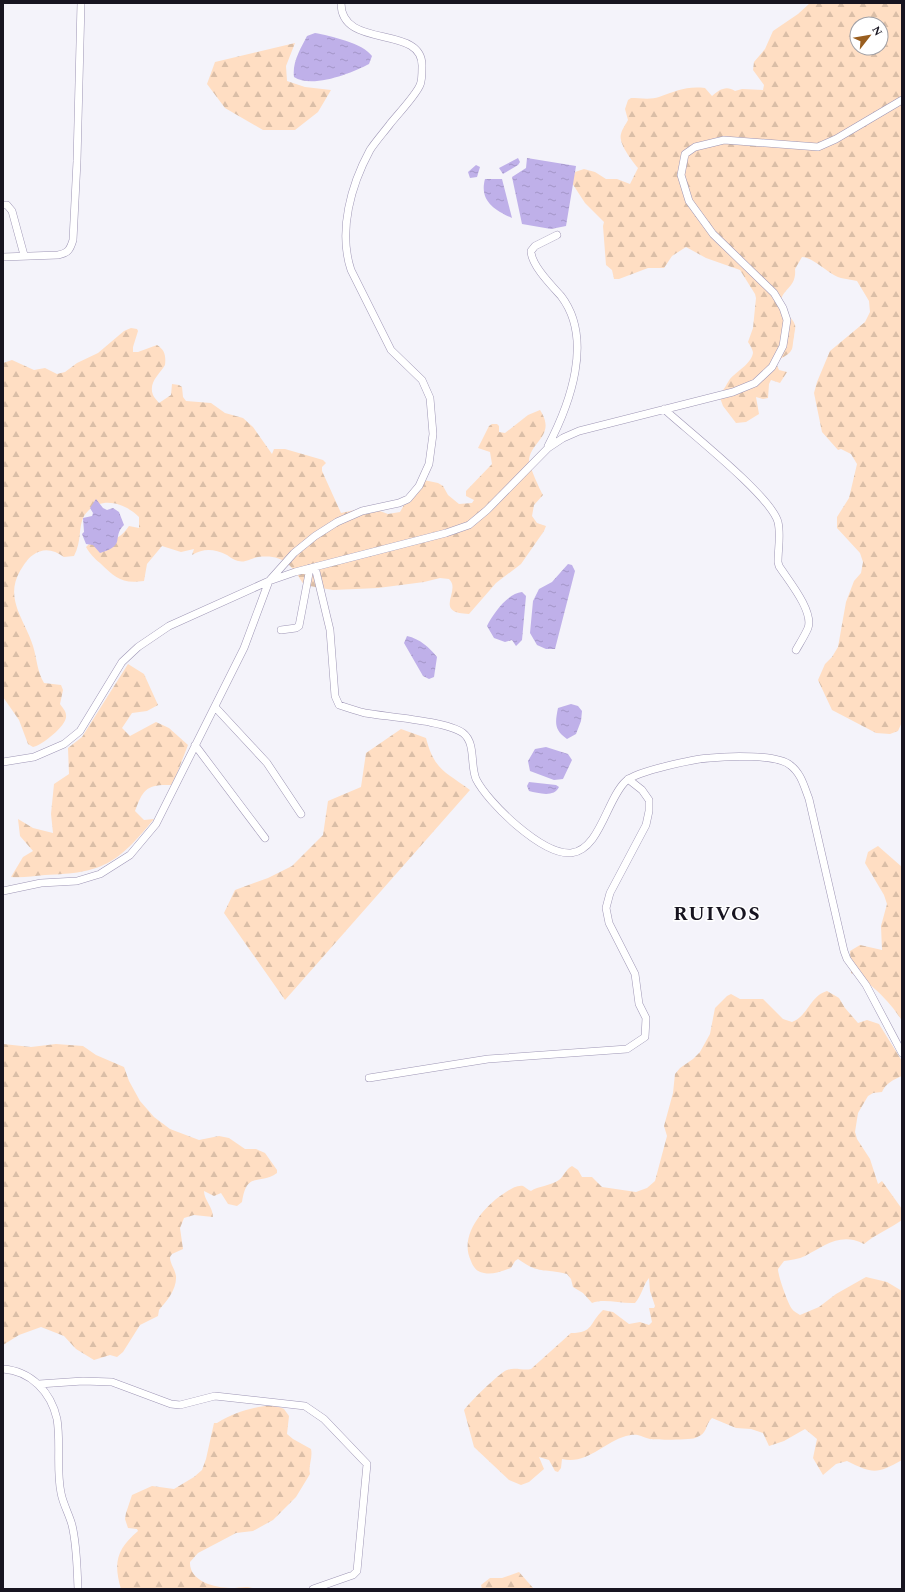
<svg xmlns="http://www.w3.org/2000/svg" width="905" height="1592" font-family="Spectral,serif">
	<defs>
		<pattern id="forest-firs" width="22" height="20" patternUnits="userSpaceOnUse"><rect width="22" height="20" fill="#ffdec3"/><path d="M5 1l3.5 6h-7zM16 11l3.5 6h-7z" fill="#dabea7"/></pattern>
		<pattern id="water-ripples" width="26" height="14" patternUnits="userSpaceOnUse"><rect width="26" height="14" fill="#bfb0e9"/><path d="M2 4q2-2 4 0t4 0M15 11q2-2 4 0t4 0" fill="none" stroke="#a396c8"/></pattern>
	</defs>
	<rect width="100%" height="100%" fill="#f4f3fa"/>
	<path fill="url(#forest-firs)" fill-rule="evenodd" d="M810,3H902V722L898,731L890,734L876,733L832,710L818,680L825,664L832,657L838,647L846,602L854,581L861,573L863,562L860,553L837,528V517L849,498L857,464L851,454L841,449L838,450L822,432L814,393L817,382L830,351L865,322L870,312L869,301L857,281C852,280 846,279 841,278C829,275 815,258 802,257L795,269C797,288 781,289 781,302C780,311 792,316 795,325C796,328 794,333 794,337C793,340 793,346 792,349C788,357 780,357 776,363L779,370L787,372L780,383L771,380L769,384L768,398L763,399L756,397L759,414L746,422L736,423L723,406L719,395C724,390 726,385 730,379C736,372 751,364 753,353C753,350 750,345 748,342L753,328L756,298L755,294L740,270L706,258L686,247L672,256L664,268H648L619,279H614L612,270L606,265L603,226L604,222L585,203L572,183L575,172L584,169L595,172L606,179H617L630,184L638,168C632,161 618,143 621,134C622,129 626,124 628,120L625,109L628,100L631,98C639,98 651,100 659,97C677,91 685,86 705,88L712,96C719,90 726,85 735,91L742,89L763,90L764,85L753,70L754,62L765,49L773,31L798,14ZM857,24H881V48H857Z
		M295,43L286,66L287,81L305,87L331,90L318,112L295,130H263L225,108L207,84L215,62Z
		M131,328L137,329L138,331L133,347V352H138L157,345C165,350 166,356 165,365C160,374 148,382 153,395C154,398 157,400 159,403L171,395L172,384L179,385L182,387L183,397L186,401L211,403L225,413L243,418L253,427L272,454L274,449H285L323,460L326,463L322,467V471L341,513L369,507L388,514L400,512L419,479L438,483L443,486L448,495L459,504L472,503L474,500L466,496V491L492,464L490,452L478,448L489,426L492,424H497L499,426V432L505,433L528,415L540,410C557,436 530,441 529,461C529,465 540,490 543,495L534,505L532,516L537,523L546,526L544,531L521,564L496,583L469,614C432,613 462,591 449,579L440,578L424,582L378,588L333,590L304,585C292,565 283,554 258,557C251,558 246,563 238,561C234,560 230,557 227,555C214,549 204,548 192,555L194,549L181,552L162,546L147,564L144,581C121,584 116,578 100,563C94,558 90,554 86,547L93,540C111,540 118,542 129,526L139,528V517C124,502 98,495 84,516C78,527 82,541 74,556L64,557C54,550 44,547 33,555C27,559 24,565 20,571C4,599 25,620 33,646C37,659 37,671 44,683L61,685L63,690L60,704C62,707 66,711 66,715C68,725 42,745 33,747L28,744L19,720L3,697V363L12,360L34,370L45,368L57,374L65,372L77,363L98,353L124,331Z
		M128,664L144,674L158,705L147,711L132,713L122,728L130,736L156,722L169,728L188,745L176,776L171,785C147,784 143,789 135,811L144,820L154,819C117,864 103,873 45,875C33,876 23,878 11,877L23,857L33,851L20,836L18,819L33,828L53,833L51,814L54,784L69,774L68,748L82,737Z
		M401,729L426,738C434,770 446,772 470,790L285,1000L224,913L235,890L268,878L292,866L323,835L328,801L361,787L366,753Z
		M878,846L902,867V1021C893,1005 868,979 851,973L850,951L860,945L882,950L881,926L887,904L884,895L865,863L868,852Z
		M827,991L839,998L845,1008L858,1023L867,1020L879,1024L902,1061V1076C894,1079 885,1084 882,1092L873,1093L868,1096L858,1113L855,1132L857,1139L870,1159L878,1184L882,1181L902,1209V1220C889,1229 876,1234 864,1244C840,1232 825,1246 805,1256C799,1259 791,1260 784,1261L778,1269C778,1276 788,1304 792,1309C793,1311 797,1313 800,1315L819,1307L836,1294L866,1277L887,1282L902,1291V1460C877,1474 873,1474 847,1461L836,1464L823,1475L813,1458L817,1439L805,1429L784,1441L769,1446L763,1433L751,1429L736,1428L712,1418C704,1426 709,1433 695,1438C690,1440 655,1440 650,1439C639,1436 638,1433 626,1436C604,1442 587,1465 562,1459L561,1468L558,1472L555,1471L549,1460L539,1457L544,1469L529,1482L521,1485L509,1480L474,1447L464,1410C469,1403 499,1373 507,1370C515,1367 524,1371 531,1369L571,1333C594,1333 589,1323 603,1310L613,1312L629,1324L640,1322L649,1325L652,1322L649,1308H654L655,1306L650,1291L649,1278C643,1285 642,1295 635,1303C621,1304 604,1298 592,1303L583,1293L573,1287L571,1279L567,1274C545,1268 540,1275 518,1259L515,1261L511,1268C502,1271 493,1275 484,1273C477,1272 473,1267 471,1261C458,1235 485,1205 506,1192C511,1189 517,1185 523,1186C525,1187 528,1190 531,1191C538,1186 550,1186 559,1180C564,1176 565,1170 572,1166L578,1170L582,1177H592L602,1187L636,1192L647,1188L655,1181L667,1136L664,1126L673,1093L675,1074L680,1068L693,1059L700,1052L710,1034L715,1008L727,996L731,994L740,999H763L783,1019L792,1022C808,1016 810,996 827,991Z
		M3,1044L31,1047L56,1044L83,1046L96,1055L124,1067L129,1081L140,1101L154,1117L170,1129L199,1140L219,1136L229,1138L245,1149H256L265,1153L277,1170V1173C259,1186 247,1170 242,1202L237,1206L228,1204L221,1193L214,1196L204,1191C204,1200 213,1207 213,1217L194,1215L184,1218L180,1228L183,1249L172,1254L170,1257C170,1264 175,1269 176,1276C177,1289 167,1301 159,1310L158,1316L140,1325L123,1352L117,1357L110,1355L94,1360L76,1349L64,1336L41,1327L19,1335L3,1345Z
		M274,1405L284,1409L289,1416L287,1434L293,1439L311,1449C313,1458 308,1466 310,1474L296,1497L273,1520L253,1531L236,1533L219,1542L198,1553L190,1562C189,1581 214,1588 231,1588C240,1588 247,1585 255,1589H121C113,1562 117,1549 138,1531L137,1529L128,1528L125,1519L126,1513L132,1495L152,1486L174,1489L194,1477L202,1470L206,1459L214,1423H217C236,1412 252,1407 274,1405Z
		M519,1572L534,1589H482L481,1585L490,1578H502Z"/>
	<path fill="url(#water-ripples)" d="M315,33C330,36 363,43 372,56L369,64C352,73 312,89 294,77C292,62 301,48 307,36Z
		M518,158L520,162L518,165L503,174L499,168Z
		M527,158L576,166L566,226L551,229L522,224L512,177L526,168Z
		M476,165L480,167L477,177L470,178L468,172Z
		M485,179H502L512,218C495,210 479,201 485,179Z
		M96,499L103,508L107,510L113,508L119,512L124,525C111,538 127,545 100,553L93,545L86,544L82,534L84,532L83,518L92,516L93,513L90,508Z
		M568,564L572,565L575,571L555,649H546L537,645L530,633L533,601L539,589L552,582Z
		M522,592L526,596L522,640L516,646L512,640L505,642L494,638L487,626C493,614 508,593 522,592Z
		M407,636C420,639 429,647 437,657L434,677L429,679L423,676L404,643Z
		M571,704L578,706L582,711L581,721L576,734L567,739C554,730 555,723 558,708Z
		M546,747L568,754L572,760L563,779L554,780L530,771L528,761L535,749Z
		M529,782L556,785L559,787C554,798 538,793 529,791L527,786Z"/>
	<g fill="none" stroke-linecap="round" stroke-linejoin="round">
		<g stroke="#9e96b5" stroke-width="8">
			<path id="minor" d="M3,205H7L12,211L24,255
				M3,257L58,255C68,253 70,250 73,240L77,161L81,3
				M664,409C688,431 771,496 778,522C781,535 778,549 778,562L779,566C788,580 814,611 808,628C805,635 800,643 796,650
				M548,446C570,404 594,339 561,296C552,286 531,265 531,251L535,246L557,235
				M315,567L330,630L335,696L339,705C348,708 357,711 365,713C388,717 447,721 463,733C476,743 470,765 476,779C488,803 542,855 571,853C600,850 607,798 626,781C637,771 694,759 710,758C727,756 777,754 790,765C801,773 804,786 809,799L844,951L847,959L866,985L902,1053
				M281,630L296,628L299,626L310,568
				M215,707L267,763L301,814
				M195,745L265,838
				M3,762L34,757L64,744L80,731L122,662L138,647L169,626L269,581L295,572L446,533L469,525L487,510L548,448L563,438L579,431L733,392L755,383L772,367L783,346L787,320L783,308L774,293L713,234L689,201L681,175L685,154L695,147L724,140L818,147L836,139L902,100
				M3,891L41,883L77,881L100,874L130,855L156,824L244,648L269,581L294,553L315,536L337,522L362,511L399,503L408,499L419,486L429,464L433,434L430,398L422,380L391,350L351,270C338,231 351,185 370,150C376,141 384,132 390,124C398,114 416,95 420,85C422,81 422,72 422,67C424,23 341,51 341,3
				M369,1078L488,1059L627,1049L645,1037L646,1018L639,1004L635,974L609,923L606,908L610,893L646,825L649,811V800L642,790L628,779
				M3,1369C31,1371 51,1392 57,1419C61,1443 56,1469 61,1493C63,1504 69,1514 72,1525C77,1546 77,1568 78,1589
				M39,1384L83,1381L112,1382L171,1404L180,1405L215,1396L305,1406L324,1419L367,1464L357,1571L353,1575L313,1589"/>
		</g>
		<use href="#minor" stroke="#fff" stroke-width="7"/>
	</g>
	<g text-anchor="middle" stroke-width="3" stroke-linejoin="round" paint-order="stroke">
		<g font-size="20" font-weight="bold" letter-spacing="1" fill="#171420" stroke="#fff">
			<text x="717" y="920">RUIVOS</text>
		</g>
	</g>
	<rect width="905" height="1592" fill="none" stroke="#171420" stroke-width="8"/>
	<g transform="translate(869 36) rotate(59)"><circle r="19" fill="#ffffff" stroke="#a2a1a6"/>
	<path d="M0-3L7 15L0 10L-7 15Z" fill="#995e1f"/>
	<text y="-6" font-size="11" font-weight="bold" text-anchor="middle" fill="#171420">N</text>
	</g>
</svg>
